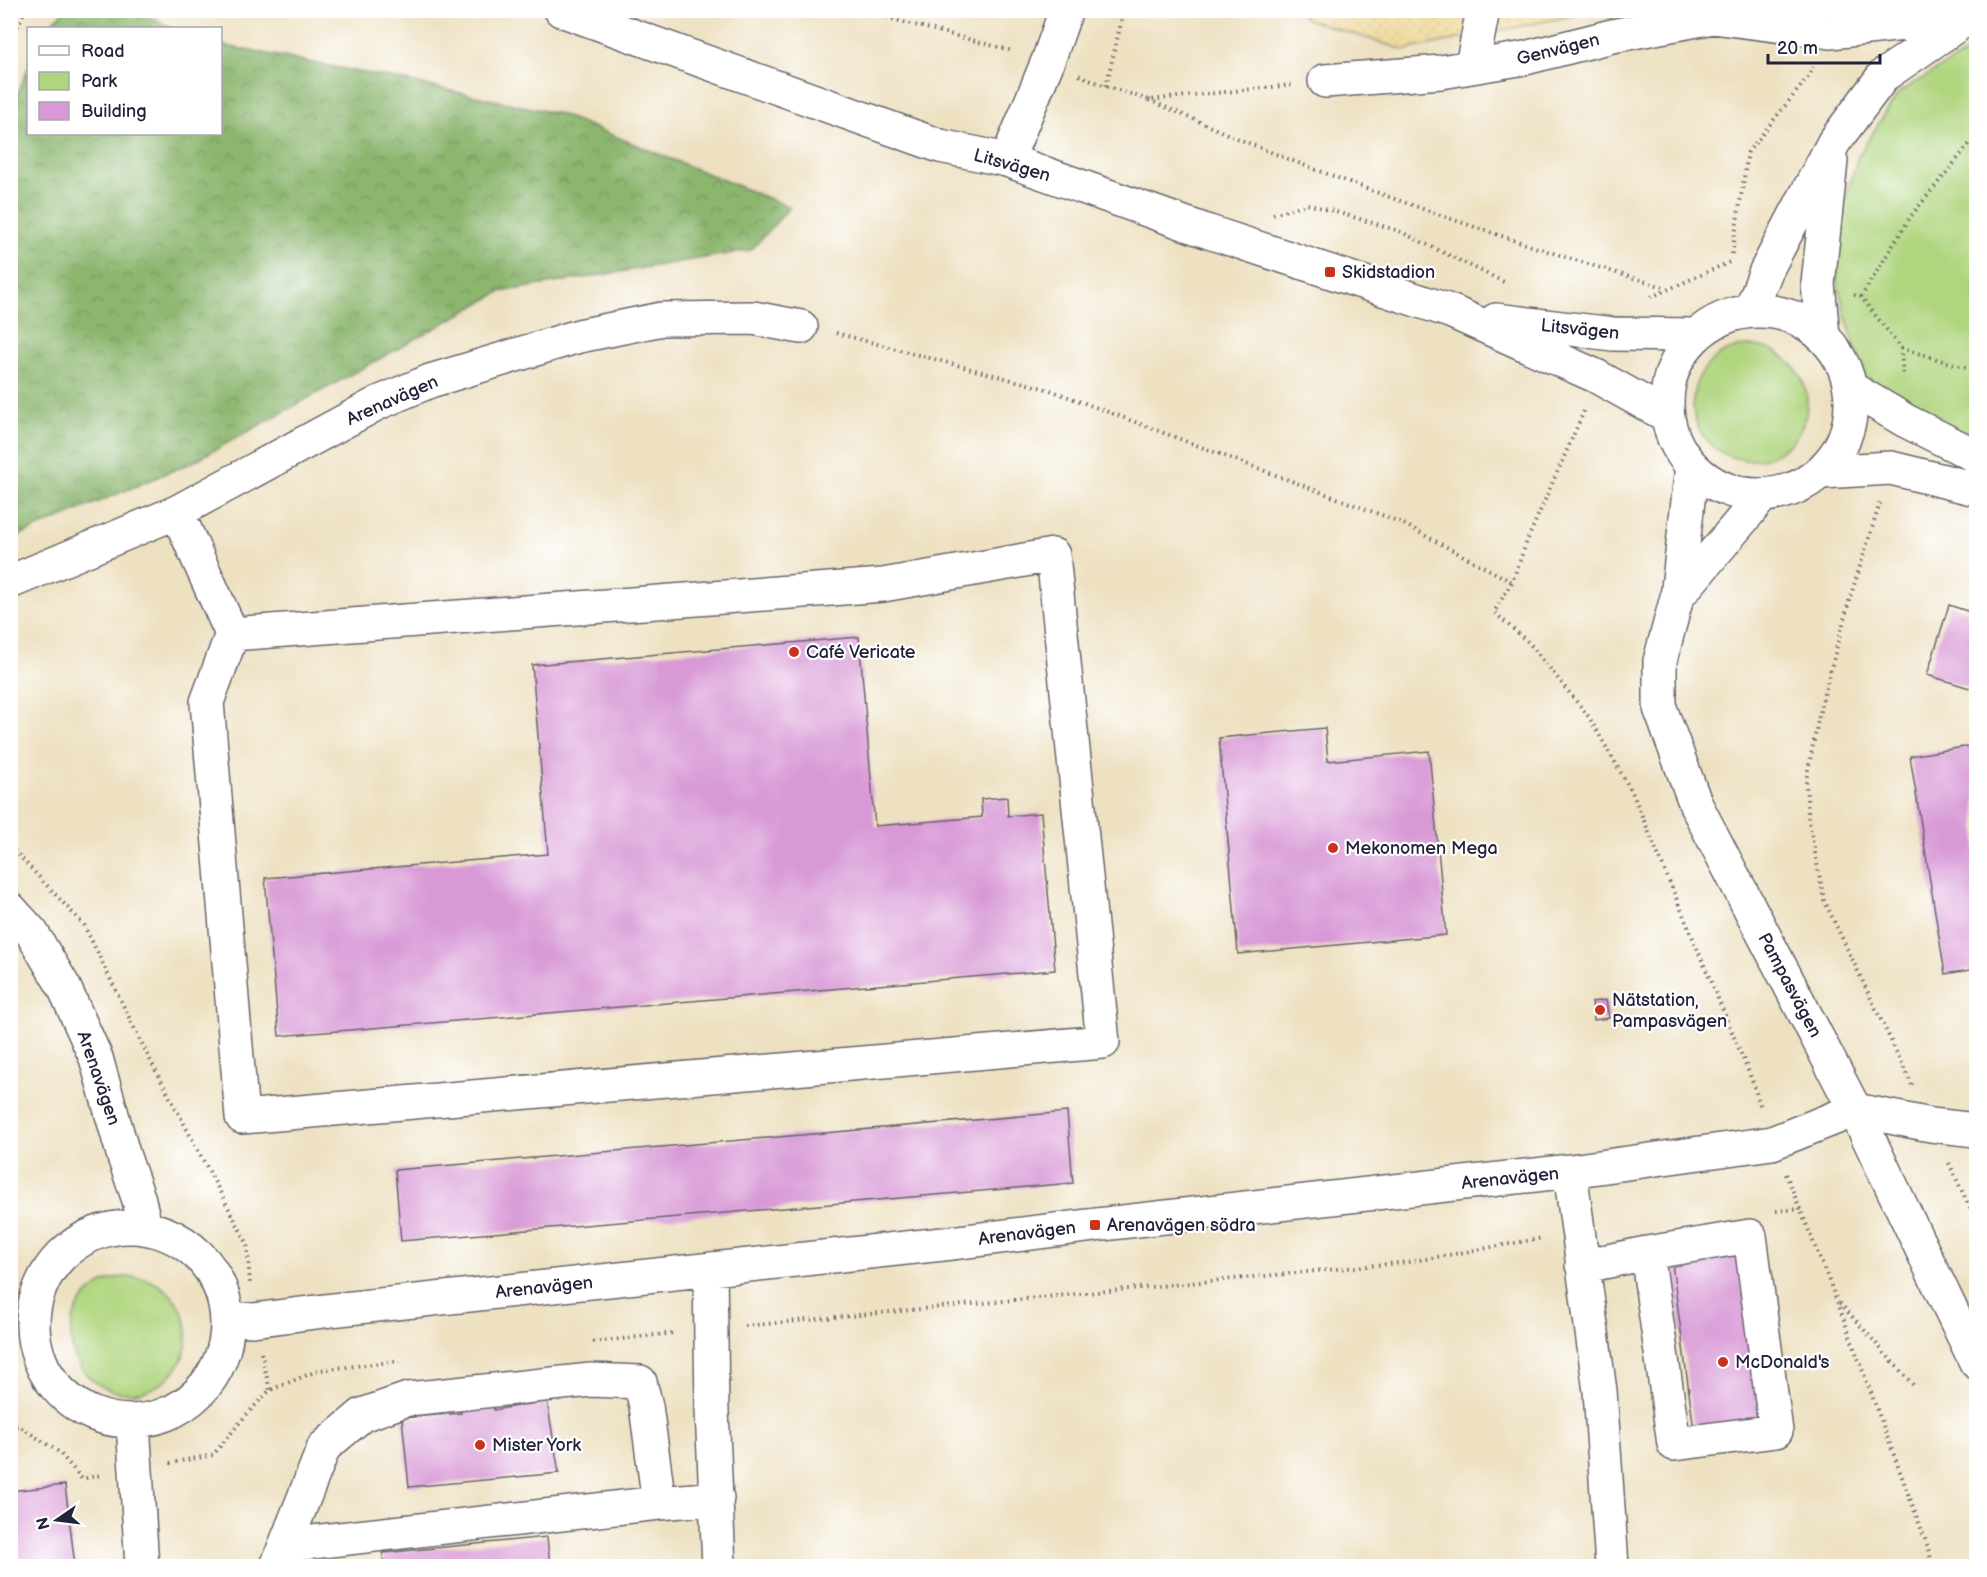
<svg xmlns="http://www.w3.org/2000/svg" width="1987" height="1577" font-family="'Balsamiq Sans',sans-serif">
	<defs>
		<pattern id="forest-crowns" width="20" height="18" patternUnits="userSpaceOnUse" patternTransform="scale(1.5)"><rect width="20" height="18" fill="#8cb66e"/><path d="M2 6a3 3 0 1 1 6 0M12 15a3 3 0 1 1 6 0" fill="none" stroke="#72945c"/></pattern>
		<pattern id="sand-dots" width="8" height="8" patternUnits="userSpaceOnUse" patternTransform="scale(1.5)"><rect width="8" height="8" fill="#eeda9e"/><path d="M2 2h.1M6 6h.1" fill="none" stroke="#ccbb89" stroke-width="1.8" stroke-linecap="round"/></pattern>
	</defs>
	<rect width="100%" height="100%" fill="#fff"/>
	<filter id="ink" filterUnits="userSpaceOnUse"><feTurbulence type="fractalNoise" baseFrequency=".0167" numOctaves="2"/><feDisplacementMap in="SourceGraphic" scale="12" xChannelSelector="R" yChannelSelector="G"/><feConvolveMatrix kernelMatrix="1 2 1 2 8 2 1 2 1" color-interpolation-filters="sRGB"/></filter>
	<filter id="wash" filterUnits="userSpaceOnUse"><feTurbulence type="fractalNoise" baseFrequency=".008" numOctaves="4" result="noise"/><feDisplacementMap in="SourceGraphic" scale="24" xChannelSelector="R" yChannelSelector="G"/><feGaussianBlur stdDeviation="1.35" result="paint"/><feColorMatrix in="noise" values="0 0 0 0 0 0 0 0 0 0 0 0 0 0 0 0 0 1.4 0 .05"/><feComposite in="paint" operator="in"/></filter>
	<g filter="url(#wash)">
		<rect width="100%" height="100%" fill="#eee1c2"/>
		<path fill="url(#forest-crowns)" stroke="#576c54" stroke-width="1.5" d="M65,10L139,11L172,28H46Z
			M221,45L406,81L560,114L790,207L751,250L500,292L193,462L11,539V109L28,68V134H220Z"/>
		<path fill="url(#sand-dots)" stroke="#887e6c" stroke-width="1.5" d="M1297,11H1596L1404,50L1309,20Z"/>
		<path fill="#b0d57f" stroke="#697c5d" stroke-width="1.5" d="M1976,47V442L1912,418L1865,375L1845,315L1835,271L1838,225L1858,156L1899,92Z
			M1693 403a57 57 0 1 1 114 0a57 57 0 1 1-114 0Z
			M71 1335a58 58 0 1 1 116 0a58 58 0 1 1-116 0Z"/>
		<g id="blocks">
			<path fill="#d899d6" d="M1949,605L1976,614V690L1927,675Z
				M859,637L875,826L982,817L981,799L1007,797L1008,816L1041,813L1055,970L279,1036L265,878L548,854L532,665Z
				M1325,728L1328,761L1429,751L1446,935L1238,954L1219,738Z
				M1976,745V969L1945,974L1910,756Z
				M1606,1000L1609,1018L1594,1020L1592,1002Z
				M1067,1112L1073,1183L401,1241L395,1170Z
				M1746,1247L1769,1420L1694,1430L1671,1256Z
				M491,1394L494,1410L547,1401L559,1473L409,1487L402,1418L461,1413L459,1399Z
				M65,1485L75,1566H10V1491Z
				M547,1537L550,1566H384L383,1553Z"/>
		</g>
	</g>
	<g filter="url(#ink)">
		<use href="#blocks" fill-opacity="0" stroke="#69656a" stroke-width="1.5"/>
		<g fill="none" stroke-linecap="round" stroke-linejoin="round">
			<g stroke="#69656a" stroke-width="36">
				<path id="minor" d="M1472,66L1483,10
					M1325,81L1441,72L1525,58L1612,36L1713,17L1830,32L1969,17
					M1007,160L1048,61L1066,10
					M1751,310L1766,271L1834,142L1884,75L1966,19
					M1823,335L1818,284L1831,161
					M1852,389L1906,421L1976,456
					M1821,472L1891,468L1976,489
					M177,512L232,634L883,585L1053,555L1103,1042L242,1117L207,702L232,634
					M10,582L177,512L378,403L430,381L579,336L662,319L753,318L801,327
					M10,909L32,933L64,987L96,1058L124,1157L139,1200L145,1227
					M1570,1171L1600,1391L1612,1566
					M33 1324a97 97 0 1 1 194 0a97 97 0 1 1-194 0Z
					M1582,1265H1589L1647,1253L1674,1444L1776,1431L1750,1236L1647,1253
					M710,1269L712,1410L719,1566
					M228,1318L253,1320L332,1310L943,1244L1095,1225L1570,1171L1772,1143L1855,1110L1931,1125L1976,1130
					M133,1423L142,1566
					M286,1545L659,1503
					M277,1566L324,1447L362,1415L408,1399L591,1380L640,1382L646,1406L659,1503L717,1498"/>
			</g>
			<g stroke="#69656a" stroke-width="36">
				<path id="major" d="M561,10L940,146L1007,160L1209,232L1450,311L1596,376L1666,415
					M1667 403a92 92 0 1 1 184 0a92 92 0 1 1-184 0Z
					M1496,320L1613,334L1696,335
					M1692,466L1677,597L1660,661V708L1696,805L1855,1110L1976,1362
					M1677,597L1763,495"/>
			</g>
			<path stroke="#69656a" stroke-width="4" stroke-dasharray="1.5 4.5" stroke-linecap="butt" d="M870,10L892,19L1013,51
				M10,43L25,10
				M1079,75L1106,86L1149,100L1292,85
				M1106,86L1124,10
				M1149,100C1198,121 1246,143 1296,162C1418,209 1541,251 1667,288
				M1273,214L1307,204L1333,211L1399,231L1506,283
				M1732,254L1748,152L1809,76L1813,67
				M1854,295L1861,297L1901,348L1903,377
				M1651,297L1732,261
				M1861,297L1911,216L1976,136
				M836,333L1050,390L1400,522L1512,582
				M1901,348L1976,371
				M1584,411L1527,541L1512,582L1494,612L1530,644L1589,717L1632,792L1752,1080L1761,1108
				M1880,503L1849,601L1821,706L1806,780L1808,816L1824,900L1912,1085
				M10,846L84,925L146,1052L247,1243L250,1284
				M1949,1163L1968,1204L1976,1216
				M1786,1174L1837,1301L1929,1550L1932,1566
				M1776,1211L1801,1209
				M1840,1303L1915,1387
				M745,1326L1409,1262L1543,1238
				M593,1342L675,1333
				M261,1353L270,1390
				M10,1427L19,1426L59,1452L82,1479L101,1475
				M170,1463L213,1455L246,1415L270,1390L320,1370L400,1361"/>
			<use href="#minor" stroke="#fff" stroke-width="33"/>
			<use href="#major" stroke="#fff" stroke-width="33"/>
		</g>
	</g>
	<g fill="#c8321e" stroke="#fff" stroke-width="2">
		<rect x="1324" y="266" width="12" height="12" rx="3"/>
		<circle cx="794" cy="652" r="6"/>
		<circle cx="1333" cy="848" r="6"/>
		<circle cx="1600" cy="1010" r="6"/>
		<rect x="1089" y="1219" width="12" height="12" rx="3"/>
		<circle cx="1723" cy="1362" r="6"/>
		<circle cx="480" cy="1445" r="6"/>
	</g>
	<g text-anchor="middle" stroke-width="4.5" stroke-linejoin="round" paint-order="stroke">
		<g font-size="18" fill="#22223b" stroke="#fff">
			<text transform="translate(1558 49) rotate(-14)" y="6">Genvägen</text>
			<text transform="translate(1012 165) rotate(16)" y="6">Litsvägen</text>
			<text transform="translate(1580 329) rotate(6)" y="6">Litsvägen</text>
			<text transform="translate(392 400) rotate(-24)" y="6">Arenavägen</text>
			<text transform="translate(1790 985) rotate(62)" y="6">Pampasvägen</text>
			<text transform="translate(99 1078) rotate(71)" y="6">Arenavägen</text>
			<text transform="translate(1510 1178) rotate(-6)" y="6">Arenavägen</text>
			<text transform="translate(1027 1233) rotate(-7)" y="6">Arenavägen</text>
			<text transform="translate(544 1287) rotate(-6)" y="6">Arenavägen</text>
		</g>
		<g font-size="18" fill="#22223b" stroke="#fff" text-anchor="start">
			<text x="1342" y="278">Skidstadion</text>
			<text x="806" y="658">Café Vericate</text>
			<text x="1345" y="854">Mekonomen Mega</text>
			<text x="1612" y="1006">Nätstation,<tspan x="1612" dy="21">Pampasvägen</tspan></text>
			<text x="1107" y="1231">Arenavägen södra</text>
			<text x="1735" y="1368">McDonald's</text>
			<text x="492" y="1451">Mister York</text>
		</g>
	</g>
	<rect width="1987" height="1577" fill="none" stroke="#fff" stroke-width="36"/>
	<rect x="27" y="27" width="195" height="108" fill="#ffffff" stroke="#a7a7b1" stroke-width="1.5"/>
	<rect x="39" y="46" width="30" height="9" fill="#ffffff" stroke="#a7a7b1" stroke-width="1.5"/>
	<text x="81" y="57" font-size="18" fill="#22223b">Road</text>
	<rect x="39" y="72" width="30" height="18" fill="#b0d57f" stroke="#a7a7b1" stroke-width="1.5"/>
	<text x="81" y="87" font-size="18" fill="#22223b">Park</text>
	<rect x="39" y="102" width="30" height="18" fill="#d899d6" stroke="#a7a7b1" stroke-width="1.5"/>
	<text x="81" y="117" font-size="18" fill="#22223b">Building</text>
	<g transform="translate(57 1520) rotate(256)" stroke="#ffffff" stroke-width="4.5" paint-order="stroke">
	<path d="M0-4.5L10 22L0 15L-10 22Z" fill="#22223b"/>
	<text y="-9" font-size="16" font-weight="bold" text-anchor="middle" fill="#22223b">N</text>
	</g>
	<path d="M1768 54v9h112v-9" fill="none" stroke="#22223b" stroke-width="3"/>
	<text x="1777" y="54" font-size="18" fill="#22223b" stroke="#ffffff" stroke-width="4.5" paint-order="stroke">20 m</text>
</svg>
